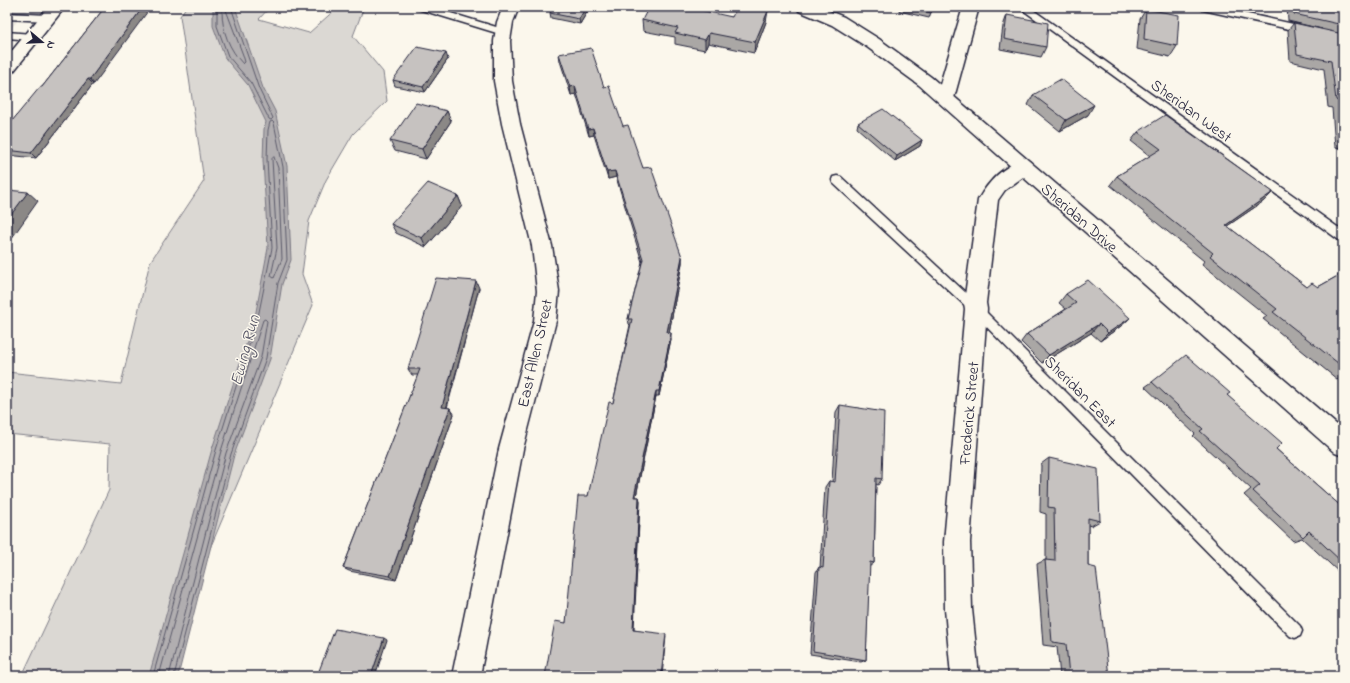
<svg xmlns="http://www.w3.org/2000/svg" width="1350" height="683" font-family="'Indie Flower',sans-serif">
	<rect width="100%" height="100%" fill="#fbf7ec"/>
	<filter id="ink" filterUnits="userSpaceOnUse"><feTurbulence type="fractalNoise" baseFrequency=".025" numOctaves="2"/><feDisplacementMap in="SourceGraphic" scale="8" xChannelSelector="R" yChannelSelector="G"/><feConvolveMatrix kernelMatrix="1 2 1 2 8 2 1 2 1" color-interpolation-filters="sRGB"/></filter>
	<g filter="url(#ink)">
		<path fill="#ebe7df" d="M7,7H30L7,33Z"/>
		<path fill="#dbd8d3" stroke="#7e7d87" d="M186,7H270L259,19L309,33L338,7H364L353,36L383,72L387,101L353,134L326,180L309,221L302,274L313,305L156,676H22L109,490L110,444L7,434V372L121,384L150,262L204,181L180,16Z"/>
		<path fill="#b1aeb0" stroke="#787681" d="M213,7H235L263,88L275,111L287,166L291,260L282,284L270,359L234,455L178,676H149L212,449L255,317L268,248L263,160L264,129L266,122L248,85L225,58L213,26Z"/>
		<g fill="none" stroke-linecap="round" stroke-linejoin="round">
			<path stroke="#5b5a6a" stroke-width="1" d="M217,7V26L228,56L251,83L269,119L271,120L273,118L259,89L231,7
				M224,9L226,10L243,55L245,62L243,64C229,49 222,31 222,11Z
				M274,157L278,168L282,259L274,278L271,276L277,248L272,159Z
				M153,676L216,450L258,317L272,248L267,159L268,130L270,122L272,121L274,123L283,167L287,260L278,283L266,358L231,454L174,676
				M159,676L221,451L263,320L265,319L267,321L261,357L226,453L169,676"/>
			<g stroke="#22223b" stroke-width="3">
				<path id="service" d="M417,7H431L506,30L508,32L506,34H500L418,9Z
					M1019,7H1029L1343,231V241L1339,240Z
					M1199,7H1216L1307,27L1312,30L1307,33L1203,10Z
					M7,13L48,15L52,18L48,21L7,19Z
					M7,32L32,34L37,37L32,40L7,38Z
					M837,176L841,177L980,306L1300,626L1302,631L1300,636L1295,638L1290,636L972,312L833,183L832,180L833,177Z"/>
			</g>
			<g stroke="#22223b" stroke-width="3">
				<path id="minor" d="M503,7H519L513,22L510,41L512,81L520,124L552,246L559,291L556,321L523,449L480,676H452L499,449L534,321L537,291L532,246L502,124L494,81V41L497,22Z
					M963,7H979L954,98L951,102L945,104L939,102L936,98Z
					M1023,160L1030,162L1032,167L1030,172L1005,190L998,200L986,303L987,309L970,542L972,609L979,676H951L945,609L944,542L965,309L964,303L978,200C988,182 1003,166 1023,160Z"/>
			</g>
			<g stroke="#22223b" stroke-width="3">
				<path id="secondary" d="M48,7H65L13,72L7,74V57Z
					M797,7H819L844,17L879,39L931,77L1343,430V456L1335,453L919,85L867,47L832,25L799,11Z"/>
			</g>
			<use href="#service" fill="#fbf7ec" fill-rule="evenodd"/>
			<use href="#minor" fill="#fbf7ec" fill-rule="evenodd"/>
			<use href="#secondary" fill="#fbf7ec" fill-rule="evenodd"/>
		</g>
		<path fill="#aaa7a5" stroke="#22223b" d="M105,7L94,84H93L36,158L7,155V127L42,87Z
			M554,7H590L580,24L551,18L550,13Z
			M900,7H933L929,18L899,11Z
			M1287,7H1343V164L1341,148L1335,147L1332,108L1328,107L1324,69L1290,61L1288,30L1294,23L1322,29L1288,21Z
			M1146,9L1177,46L1170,57L1137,49L1140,19Z
			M1007,15L1046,47L1041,57L1000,49L1003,26Z
			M732,17L766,22L754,53L708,43L705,50L675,44V37L643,31L642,20Z
			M559,54L604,87L643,168L682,257V263L669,333L671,339L659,396H656L636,497H639L640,501L634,630L666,636L662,676H545L566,623L588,496L613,403L630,325L629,324L628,319L642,262L616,177L608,179L594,135L589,136L576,94L571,95L560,61Z
			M448,59L425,92L395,86L393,80Z
			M1033,95L1088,115L1060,131L1028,105Z
			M447,111L451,121L426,159L395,151L390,141Z
			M858,123L922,140L920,146L895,161L857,128Z
			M1138,132L1264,201L1227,226L1307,287H1318L1343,273V384L1263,319L1267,316L1202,264L1204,261L1110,185L1117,176L1150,156L1131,141Z
			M458,196L462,206L426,247L396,233L391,224Z
			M479,288L447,408H450L454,414L396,580L349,571L343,568L418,375H412L408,369Z
			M1066,294L1130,318L1121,326L1100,341L1091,333L1042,363L1021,342L1027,334L1066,309L1059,303Z
			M1152,382L1227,395L1276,449L1343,508V576L1302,538L1293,541L1244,495L1251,489L1193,436L1195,434L1145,387Z
			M840,405L882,479L878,485L876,484L874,563L869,567L866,660L861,662L810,654L816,572L819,567L820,568L825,487L829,481L832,482L836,412Z
			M1049,458L1100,521L1091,526L1088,525V566L1109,676H1060L1057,647L1043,645L1037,564L1045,560H1046V514L1040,512L1041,464Z"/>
		<path fill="#8b8886" stroke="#22223b" d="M143,7H151L94,84L90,79Z
			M586,7H590L580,24L579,19Z
			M768,11L766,22L754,53L755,42Z
			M709,33L708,43L705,50V40Z
			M446,53L448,59L425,92L423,87Z
			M88,79L93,84L36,158L31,153Z
			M575,86L576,94L571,95L570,87Z
			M1094,105L1088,115L1060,131L1066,120Z
			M447,111L451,121L426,159L422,149Z
			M593,128L594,135L589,136L588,129Z
			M922,140L920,146L895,161L897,156Z
			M615,171L616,177L608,179L607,172Z
			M28,192L38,201L9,242L7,241V220Z
			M1273,192L1264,201L1217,233L1226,225Z
			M458,196L462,206L426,247L422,238Z
			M682,257V263L668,338L667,332Z
			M476,281L479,288L445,413L442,407Z
			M1130,318L1121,326L1100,341L1108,333Z
			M1099,324L1091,333L1042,363L1049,355Z
			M671,333V339L659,396V391Z
			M656,391V396L635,501L634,497Z
			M450,408L454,414L396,580L390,576Z
			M639,497L640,501L633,632V630Z
			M384,638L387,640L375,676H371Z"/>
		<path fill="#c6c2c0" stroke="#22223b" d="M105,7H143L90,79H88L31,153L7,150V127L40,87H42Z
			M554,7H586L579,19L550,13Z
			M649,7H686L732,17L737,7H746L768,11L755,42L709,33L705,40L675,33L678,28L642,20Z
			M908,7H933L931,13Z
			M1293,7H1343V25L1294,14Z
			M1146,9L1179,15L1177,46L1144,39Z
			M1007,15L1048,23L1046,47L1004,39Z
			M1294,23L1343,34V140L1339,101L1336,100L1331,61L1297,54Z
			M417,47L446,53L423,87L393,80Z
			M591,48L604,87L609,86L623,126L628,125L643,168L651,167L682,257L667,332L671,333L659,391H656L634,497H639L633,630L666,634L661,676H545L555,621L566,623L578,496H588L609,402L613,403L632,319H628L643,259L615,171L607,172L593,128L588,129L575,86L570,87L559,54Z
			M1061,79L1094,105L1066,120L1033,95Z
			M416,103L447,111L422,149L390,141Z
			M883,109L922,140L897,156L858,123Z
			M1165,115L1273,192L1226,225L1307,287L1312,283L1318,287L1343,273V367L1273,312L1277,309L1210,256L1213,253L1117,176L1161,149L1138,132Z
			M428,183L458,196L422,238L391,224Z
			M7,190L28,192L7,220Z
			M436,278L476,281L442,407L450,408L390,576L343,568L420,369H408Z
			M1088,280L1130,318L1108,333L1099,324L1049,355L1027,334L1076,303L1066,294Z
			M1186,355L1230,393L1227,395L1282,443L1276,449L1343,508V563L1309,531L1303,537L1253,491L1260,485L1200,431L1203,429L1152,382Z
			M840,405L884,412L882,479L876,478L874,563L870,562L866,660L813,651L819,567L823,568L829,481L835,482Z
			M1049,458L1098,469L1100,521L1088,518V566L1096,568L1109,676H1069L1066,644L1052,642L1045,560L1055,561L1054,508L1048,507Z
			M335,629L384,638L371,676H317Z"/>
	</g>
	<g text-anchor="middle" stroke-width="3" stroke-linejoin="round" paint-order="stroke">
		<g font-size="16" fill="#22223b" stroke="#fbf7ec">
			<text transform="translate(1192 110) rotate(36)" y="6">Sheridan West</text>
			<text transform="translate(1080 217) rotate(41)" y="6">Sheridan Drive</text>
			<text transform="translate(534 353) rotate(-77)" y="6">East Allen Street</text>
			<text transform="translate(1081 391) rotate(45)" y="6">Sheridan East</text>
			<text transform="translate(968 413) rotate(-85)" y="6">Frederick Street</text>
		</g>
		<g font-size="17" font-style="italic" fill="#545364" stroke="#fbf7ec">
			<text transform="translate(244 350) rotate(-75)" y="6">Ewing Run</text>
		</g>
	</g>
	<rect width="1350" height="683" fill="none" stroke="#fbf7ec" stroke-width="24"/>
	<rect x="12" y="12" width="1326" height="659" fill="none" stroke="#22223b" stroke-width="1.5" filter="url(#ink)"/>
	<g transform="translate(42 42) rotate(109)" stroke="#fbf7ec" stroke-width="3" paint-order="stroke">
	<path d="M0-3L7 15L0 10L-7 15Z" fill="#22223b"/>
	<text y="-6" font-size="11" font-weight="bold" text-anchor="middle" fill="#22223b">N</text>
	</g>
</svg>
